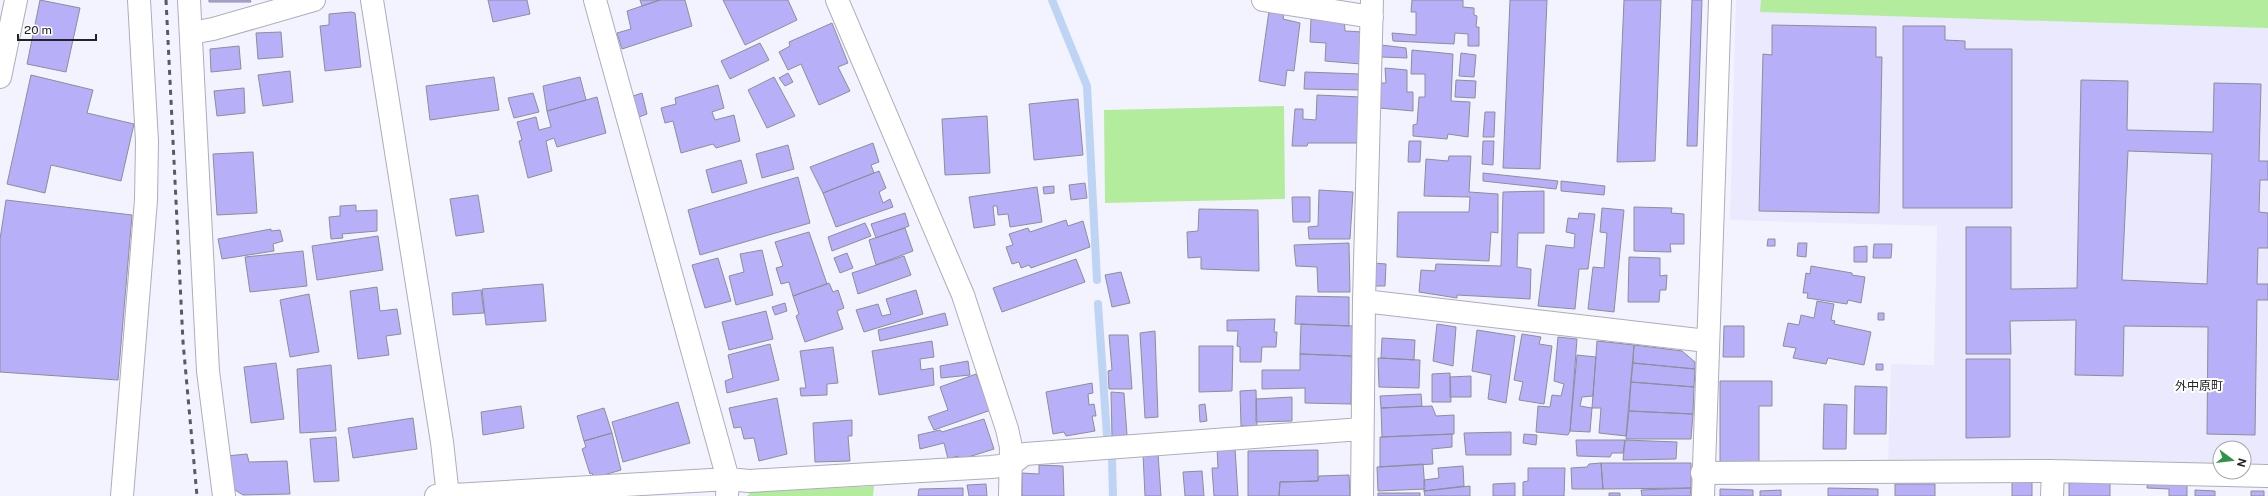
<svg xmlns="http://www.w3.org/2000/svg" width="2268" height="496" font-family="'Public Sans','Noto Sans JP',sans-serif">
	<rect width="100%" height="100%" fill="#f3f3ff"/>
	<path fill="#ebe9fd" d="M1736,0H2268V467H2244V448H2220V466L1888,461L1891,364L1934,365L1937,226L1730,220Z"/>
	<path fill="#b4ec9e" d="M1761,0H2268V28L1760,12Z
		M1284,106L1285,199L1105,203L1104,110Z
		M874,486L873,496H747L751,492Z"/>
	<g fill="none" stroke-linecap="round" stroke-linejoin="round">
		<path stroke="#bed4f4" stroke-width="8" d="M1052,0L1087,86L1097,280
			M1098,304L1107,436
			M1112,459L1113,496"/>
	</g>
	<path fill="#b7aff7" stroke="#8e8d99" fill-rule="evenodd" d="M40,0L80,8L66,72L27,64Z
		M209,0H250L251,2H209Z
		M488,0H527L530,14L493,22Z
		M640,0H660L642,6Z
		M660,0H685L692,26L622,49L617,33L631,29L627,11Z
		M723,0H788L797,20L745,45Z
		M1412,0H1463V7L1474,8V15L1477,16L1476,27H1479V46H1468V34L1455,33L1454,44L1393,41L1392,33L1416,35V12H1411Z
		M1510,0H1547L1540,169L1503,168Z
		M1624,0H1661L1655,161L1617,162Z
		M1692,0H1702L1697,146H1687Z
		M1269,11L1284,13L1283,19L1300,23L1294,71L1287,70L1285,86L1259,81Z
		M351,12L355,13L361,67L325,71L320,26L329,25V14Z
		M1344,18L1345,31L1363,32L1361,64L1325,61L1326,43L1310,42L1311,19Z
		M832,23L848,63L838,67L850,91L819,105L801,64L788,70L779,52L790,46L789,42Z
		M1772,25L1876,27V57H1882L1879,213L1759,211L1763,54L1772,55Z
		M1903,26H1945V40L1965,41V49H2012V208H1903Z
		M281,32L283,57L258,59L256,33Z
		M760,43L769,60L730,79L721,61Z
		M1381,45L1406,48L1407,58L1381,57Z
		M239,46L241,69L211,72L210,49Z
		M1412,50L1453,54L1451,101L1470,102L1468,137L1448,134L1447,139L1413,136V125L1417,124L1419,97H1425V74H1411Z
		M1461,53L1476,55L1474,77L1459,76Z
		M1385,68L1407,70V92H1413V111L1379,108V83H1386Z
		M290,71L293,102L263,106L258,75Z
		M1305,72L1361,74V90L1304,89Z
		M788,73L793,82L785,86L779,78Z
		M31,75L93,90L87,113L134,124L121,181L51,165L45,193L7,184Z
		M494,77L499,110L430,120L426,86Z
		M580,77L586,100L547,111L543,86Z
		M774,77L795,116L767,128L748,90Z
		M1456,80L1476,81L1475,98L1455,97Z
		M2081,80L2128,81L2127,130L2213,132L2214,83L2261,84L2259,161H2268V180H2260L2259,212L2268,213V248H2258L2257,284H2268V300H2257L2255,435L2207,434L2208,327L2124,326L2123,376L2075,375L2076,320L2010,321L2011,354H1966V227H2011V289L2077,288ZM2128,151L2212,154L2207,284L2122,280Z
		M718,85L724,108L712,112L715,120L734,115L740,141L716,148L713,144L681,153L673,121L665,123L661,108L676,104L675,98Z
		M244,88L245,113L217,116L214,91Z
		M533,93L539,112L514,118L508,98Z
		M642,93L647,114L639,117L633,96Z
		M1317,95L1361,97L1358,143H1308L1307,146H1292L1295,109H1303V119L1316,120Z
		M597,97L606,133L557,147L554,138L546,141L552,171L528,178L519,141L522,140L517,122L536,117L539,130L551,127L547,111Z
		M1078,99L1083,155L1034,160L1029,104Z
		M1485,112H1495L1494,137H1483Z
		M987,116L990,173L945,175L942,119Z
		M1409,141H1421L1420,162H1408Z
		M1483,141H1494L1493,165L1482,164Z
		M873,143L879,162L871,165L874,173L823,193L810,167Z
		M788,145L794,169L762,178L756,154Z
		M253,152L257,213L217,215L213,154Z
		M1449,156H1471L1469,192L1498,194V233L1491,232L1489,261L1397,257L1398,212H1469L1470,197L1424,196L1426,159L1448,161Z
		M741,160L747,183L712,193L706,170Z
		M879,171L886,188L879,192L883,203L890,199L893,207L836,227L823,193Z
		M1483,173L1558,181L1556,189L1483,181Z
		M798,177L810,223L700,255L688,210Z
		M1561,181L1605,186L1604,195L1561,191Z
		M1085,183L1087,198L1071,200L1069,185Z
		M1054,186V193L1044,194L1043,187Z
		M1037,187L1042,222L1010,227L1008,214L998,215L997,206H993L995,225L974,228L969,197Z
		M1319,190L1353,192L1350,239H1309L1308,227L1318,226Z
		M1544,191V233H1518L1517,267L1531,269L1530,299L1457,295V298L1419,292L1421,270L1435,271L1436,264L1501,266L1503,192Z
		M478,195L484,232L456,236L450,199Z
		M1292,197H1310V222H1293Z
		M6,200L132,215L118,380L0,372V239Z
		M356,205V211L377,210V231L342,234L343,238L331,239L329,217L340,216V206Z
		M1634,207L1672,208L1671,213L1684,214V244H1670L1671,252L1634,251Z
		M1602,208L1624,210L1614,312L1588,309L1593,267L1604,268L1607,233L1600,232Z
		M1199,209L1258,210L1259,271L1201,269V257L1188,258L1187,232L1198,231Z
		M905,213L909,226L876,238L871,224Z
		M1579,213L1595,214L1588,269H1579L1575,309L1538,306L1546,245L1574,248L1575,234L1566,232L1568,218L1578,219Z
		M1066,220L1068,226L1083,221L1090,247L1031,268L1029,265L1021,268L1019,262L1012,264L1006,247L1013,245L1009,234L1028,228L1030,232Z
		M865,223L871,236L832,251L828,237Z
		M905,228L913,251L876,265L869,240Z
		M271,229V231L280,230L283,241L273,244L274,251L222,259L218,239Z
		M809,232L827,284L793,296L789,282L781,284L776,268L783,266L775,242Z
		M378,236L383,270L317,280L312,246Z
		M1768,239H1775V246H1767Z
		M1349,243L1350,292H1318L1317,267L1296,266L1294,245Z
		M1798,243H1807L1806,257L1797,256Z
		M1874,244H1892L1891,258H1873Z
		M1867,246V262H1854V247Z
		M762,250L773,295L736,305L729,276L744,272L740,254Z
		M303,251L307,286L250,292L245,257Z
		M847,253L853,268L840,273L834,258Z
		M904,256L911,275L858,294L852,273Z
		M1629,257L1660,258V276L1667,275L1666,290H1660L1659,302H1628Z
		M718,258L731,301L705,308L692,265Z
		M1076,259L1085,282L1002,312L993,288Z
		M1374,263L1386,264L1385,286H1372Z
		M1811,266L1852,273V275L1865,277L1861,303L1848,300L1847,304L1807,298L1808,293H1803L1806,273L1810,274Z
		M1121,272L1130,303L1112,307L1105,275Z
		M829,283L833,292L838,290L844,308L837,311L843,329L805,342L796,316L799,314L793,296Z
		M543,284L546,321L486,325L482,289Z
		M377,287L380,311L397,309L401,334L386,336L389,355L358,359L350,291Z
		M481,290L484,313L453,315L452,293Z
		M916,290L923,314L864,332L856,310L878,304L882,316L891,314L886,299Z
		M309,294L319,352L290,357L280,300Z
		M1296,296L1349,297V326L1295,324Z
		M1817,301L1834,304L1831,320L1835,321L1834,324L1871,332L1864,365L1828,358L1826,364L1793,358L1796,348L1783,346L1788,323L1799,325L1801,315L1814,318Z
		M785,303L787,311L775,315L772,307Z
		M766,311L773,339L729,350L722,322Z
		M945,313L948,325L880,341L878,330Z
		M1878,313H1884V320H1878Z
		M1275,319L1274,332H1277L1276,347H1262L1261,362H1240V347L1237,346L1238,331H1227V320Z
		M1301,324L1354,326L1352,356L1300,354Z
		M1437,324L1456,327L1453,366L1433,361Z
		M1724,326H1744V357H1723Z
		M1477,330L1515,336L1506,403L1488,399L1491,375L1472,371Z
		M1155,331L1158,417L1145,418L1140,333Z
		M1522,334L1541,337L1539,344L1552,346L1544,404L1519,400L1523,382L1514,380Z
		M1109,335H1128L1132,389H1109L1108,371L1112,370Z
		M1558,337L1577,339L1570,431L1568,435L1536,432L1538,406L1550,407L1552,395L1561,396L1564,384L1554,381Z
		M1382,338L1415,340L1414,360L1381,358Z
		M932,341L934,357L920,359L921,370L933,368L934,385L879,395L872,351Z
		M1597,341L1634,345L1626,436L1599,433L1601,408H1592Z
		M770,344L779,380L727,393L725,381L733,378L728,355Z
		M1634,345L1682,351L1695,362V369L1633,363Z
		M1199,346H1233L1232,391L1199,392Z
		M833,347L838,383L827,384V395L801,396L800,388H806L800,351Z
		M1300,354L1352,356L1351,404L1305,403V388L1262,389V370H1300Z
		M1577,355L1596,357L1593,396L1582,397L1580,406L1592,408L1590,432L1570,431Z
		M1378,358L1420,360L1419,388L1379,387Z
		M1966,359H2010V437L1966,438Z
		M968,361L970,375L941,378L940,366Z
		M276,363L284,419L251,423L244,367Z
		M1633,363L1695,369L1694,387L1631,382Z
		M1876,364H1883V370H1876Z
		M331,365L336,431L300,433L297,369Z
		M1450,373L1451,402H1432V374Z
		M976,374L991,410L934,430L928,417L948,410L940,387Z
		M1471,376V397H1450V377Z
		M1720,381H1772V406H1759V463H1720Z
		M1631,382L1694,387L1693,414L1629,411Z
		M1092,383L1093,393L1088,394L1089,405L1094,404L1096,416H1092L1095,431L1066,436L1064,432L1053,434L1046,392Z
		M1855,386L1887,387L1886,434H1854Z
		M1256,390L1257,426H1241L1240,391Z
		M1111,392L1124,393L1127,435L1112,437Z
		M1421,394L1422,406L1381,408L1380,396Z
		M1292,397V421L1256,422V399Z
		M777,398L787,454L759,461L754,438L744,439L741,427L734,428L729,408Z
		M678,402L690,443L623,462L612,422Z
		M1205,404L1207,421L1200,422L1199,405Z
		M1824,404L1847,405L1846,449H1823Z
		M521,406L524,428L483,435L481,412Z
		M1432,406L1436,416L1454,415V434L1382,437L1381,408Z
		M604,408L612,433L584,441L577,416Z
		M1629,411L1693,414L1691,439H1626Z
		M413,418L417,449L353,458L348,428Z
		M984,419L994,449L959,460L958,456L948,459L944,443L920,449L918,435L940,430L942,432Z
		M852,420V436H848L850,461L815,462L813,423Z
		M1511,432V455H1466L1464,433Z
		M612,433L621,470L594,478L592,473L590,474L582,449L586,447L584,441Z
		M1452,434V447L1432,449L1433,464L1380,467V437Z
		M1524,434L1537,435L1536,445L1523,443Z
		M336,437L339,481L314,482L310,439Z
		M1576,440H1625L1623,453H1612L1610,457L1577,456Z
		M1625,440L1677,442L1676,459L1623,460Z
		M1217,448H1235L1238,496H1214L1212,468H1218Z
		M1318,450V481L1280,482L1279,496H1248V451Z
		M1158,453L1161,496H1145L1143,454Z
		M247,454L249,462L287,461L290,494L243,495L227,485L226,456Z
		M1601,463H1691V488L1603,489Z
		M1601,463L1603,489H1572L1571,468L1587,467L1589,464Z
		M1423,464L1425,489L1378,491L1377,467Z
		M1039,465L1063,466L1064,496H1022V473L1039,474Z
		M1463,466L1464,486L1424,491V480L1439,478L1438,468Z
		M1528,468H1565L1564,496H1523V482L1528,481Z
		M1202,471L1204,496H1185L1183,472Z
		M1349,475L1350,496H1279L1280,482L1318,481L1319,476Z
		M2148,478L2187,480V496H2169V489L2147,488Z
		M2110,479V496H2069V483Z
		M2012,480H2032V496H2012Z
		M1515,483V496H1493V484Z
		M986,484L987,496H969L967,485Z
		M1895,484H1935V496H1895Z
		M1470,486V496H1425L1424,491Z
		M963,488V496H918L919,489Z
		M1691,488L1690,496H1642L1641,490Z
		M1828,488L1878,489V496H1828Z
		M1720,489L1753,490V496H1720Z
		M1781,490V496H1760V491Z
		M2195,490L2215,491V496H2195Z
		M2251,491H2264V496H2251Z
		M1378,493H1420V496H1378Z
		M1609,493H1620V496H1609Z"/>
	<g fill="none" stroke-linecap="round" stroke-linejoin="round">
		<g stroke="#aeadb9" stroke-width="24">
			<path id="minor" d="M189,0L208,371L224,496
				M372,0L442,442L448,496
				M595,0L728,479L727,496
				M837,0L963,295L1007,429L1011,447L1010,496
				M1263,0L1372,17
				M191,33L213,29L314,0
				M0,77L16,0
				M1364,301L1707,341
				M1702,473L2053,471L2268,476
				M122,496L146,200L147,141L139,0
				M436,496L728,479L749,481L991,467L1010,465L1025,454L1362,429
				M1362,496L1364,301L1372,0
				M1703,496L1720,0
				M2052,496L2053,471"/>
		</g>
		<use href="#minor" stroke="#fff" stroke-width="22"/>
		<path stroke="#59595f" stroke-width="3" stroke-dasharray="5 5" stroke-linecap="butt" d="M166,0L183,342L197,496"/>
	</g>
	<g text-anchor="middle" stroke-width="4" stroke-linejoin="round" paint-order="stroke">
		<g font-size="12" fill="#232327" stroke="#fff">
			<text x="2199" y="390">外中原町</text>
		</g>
	</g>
	<g transform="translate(2232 460) rotate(105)"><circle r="19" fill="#ffffff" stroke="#a7a7a9"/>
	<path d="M0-3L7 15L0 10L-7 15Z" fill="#319348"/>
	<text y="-6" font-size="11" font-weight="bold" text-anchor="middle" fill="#232327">N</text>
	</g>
	<path d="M18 34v6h78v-6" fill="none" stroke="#232327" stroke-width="2"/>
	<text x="24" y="34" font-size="12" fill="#232327" stroke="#ffffff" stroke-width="3" paint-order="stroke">20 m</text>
</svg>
